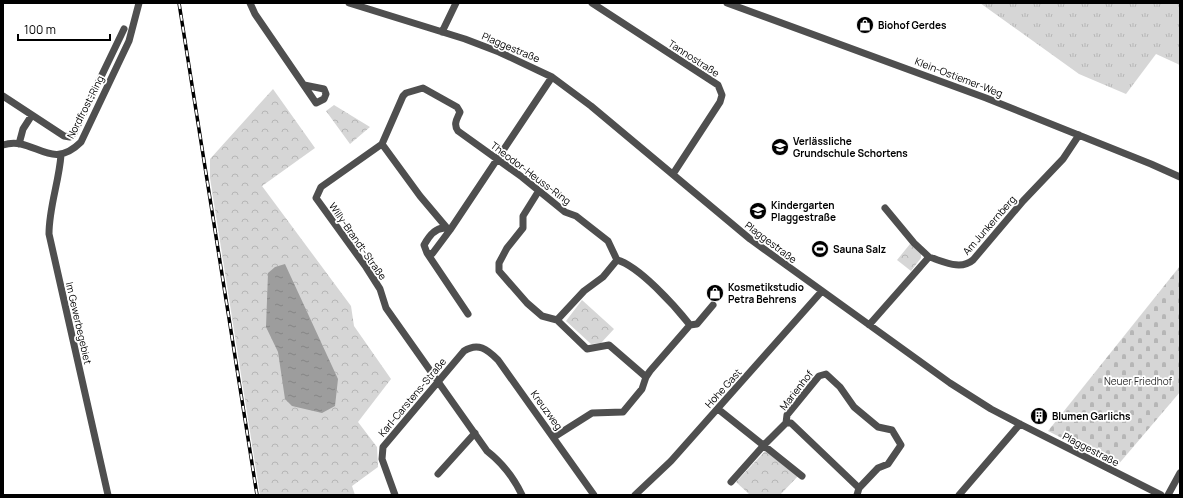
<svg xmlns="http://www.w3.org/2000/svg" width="1183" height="498" font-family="Manrope,sans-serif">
	<defs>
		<pattern id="grass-tufts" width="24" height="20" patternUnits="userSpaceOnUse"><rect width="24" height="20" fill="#d6d6d6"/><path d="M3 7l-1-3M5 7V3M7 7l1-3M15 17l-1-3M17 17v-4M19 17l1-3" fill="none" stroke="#b6b6b6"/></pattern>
		<pattern id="cemetery-stones" width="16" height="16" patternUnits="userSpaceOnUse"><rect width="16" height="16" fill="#d6d6d6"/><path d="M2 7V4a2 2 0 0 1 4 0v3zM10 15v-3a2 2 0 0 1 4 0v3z" fill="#b6b6b6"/></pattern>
		<pattern id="park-crowns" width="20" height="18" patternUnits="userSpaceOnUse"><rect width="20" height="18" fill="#d6d6d6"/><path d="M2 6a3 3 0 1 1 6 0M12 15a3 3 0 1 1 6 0" fill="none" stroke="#b6b6b6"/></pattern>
		<pattern id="water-ripples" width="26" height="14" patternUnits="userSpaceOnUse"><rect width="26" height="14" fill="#9d9d9d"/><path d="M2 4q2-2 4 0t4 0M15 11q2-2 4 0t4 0" fill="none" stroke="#858585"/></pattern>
	</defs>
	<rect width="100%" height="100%" fill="#fff"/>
	<path fill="url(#grass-tufts)" d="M980,3H1180V65L1156,54L1126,94L1079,74Z"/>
	<path fill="url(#cemetery-stones)" d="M1180,266V392L1117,466L1048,431Z"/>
	<path fill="url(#park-crowns)" d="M273,89L315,148L262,186L351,306L354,326L391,379L358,422L377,447L378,467L352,486L355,495H260L210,178V159Z
		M334,105L370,127L350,144L326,111Z
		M910,244L921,252V258L911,271L897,260Z
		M582,300L614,329L601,343L591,344L566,321Z
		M766,450L799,475L780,495H750L736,482Z"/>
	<path fill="url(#water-ripples)" d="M285,264L338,379L335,406L322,413L292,406L285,399L278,352L266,327L268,273L275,267Z"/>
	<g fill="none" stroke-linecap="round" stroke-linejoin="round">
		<path stroke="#4f4f4f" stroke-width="7" d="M250,3L255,14L316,103L324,99L326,94L324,89L304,85
			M349,3L465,39L499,52L552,77L591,106L750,239L950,383L991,409L1020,424L1161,495
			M592,3L718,85L722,95L720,102L673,174
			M727,3L986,98L1151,164L1180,177
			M442,32L456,3
			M3,96L64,136L70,137L74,133L124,29
			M19,144L23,129L32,115
			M382,144L403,96L406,93L423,88L457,107L460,112C457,119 453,124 458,131L522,177L565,212L576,216L608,241L617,260C639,266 675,306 690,325L650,371L646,377L642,389L623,412L592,413L554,437
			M3,145C34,135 50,173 81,142L129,41L139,3
			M61,155C59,182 49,207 49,234L108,495
			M538,192L523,216V228L507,248L499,263V271L527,303L542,316L557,320L587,349L609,345L646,377
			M885,208L914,243L929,257
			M447,228L420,196L382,144L321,187L316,198L366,267L380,289L386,308L487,451C501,462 514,478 522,495
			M448,229C437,225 429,236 424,245L427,253L432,254L450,230L552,77
			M427,253L468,314
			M557,320L584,291L603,277L617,260
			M690,325L697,324L713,305
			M869,325L929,257C943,261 960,271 973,260L1023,201L1063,159L1079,135
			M718,409L802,476
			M786,423H791L859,488
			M438,474L475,433
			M731,482L764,445L786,423L787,415L819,376L826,374L840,387L854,407L878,427L892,430L901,445L888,464L878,468L859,488L857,495
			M395,495L382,459L383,447L464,351C478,342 487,349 498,360L594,495
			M635,495L671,461L822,291
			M959,495L1020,424
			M1168,495L1180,473"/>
		<g stroke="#000" stroke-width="3.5">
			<path id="rail" d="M179,3L257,495"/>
		</g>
		<use href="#rail" stroke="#fff" stroke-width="2" stroke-dasharray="6" stroke-linecap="butt"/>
	</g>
	<defs>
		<g id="shop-disc" transform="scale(0.9)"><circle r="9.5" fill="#000" stroke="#fff"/><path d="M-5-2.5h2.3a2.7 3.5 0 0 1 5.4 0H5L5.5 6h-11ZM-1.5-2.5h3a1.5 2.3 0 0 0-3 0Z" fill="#fff"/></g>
		<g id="school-disc" transform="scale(0.9)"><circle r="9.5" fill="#000" stroke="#fff"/><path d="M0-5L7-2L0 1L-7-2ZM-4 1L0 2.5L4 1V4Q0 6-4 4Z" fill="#fff"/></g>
		<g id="stadium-disc" transform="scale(0.9)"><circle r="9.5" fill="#000" stroke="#fff"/><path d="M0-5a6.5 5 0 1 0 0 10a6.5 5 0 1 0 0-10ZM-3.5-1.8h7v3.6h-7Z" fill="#fff"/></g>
		<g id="building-disc" transform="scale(0.9)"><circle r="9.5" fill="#000" stroke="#fff"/><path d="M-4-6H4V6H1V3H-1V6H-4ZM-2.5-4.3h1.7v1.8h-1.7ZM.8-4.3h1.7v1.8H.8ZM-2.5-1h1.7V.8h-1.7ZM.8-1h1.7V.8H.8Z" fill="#fff"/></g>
	</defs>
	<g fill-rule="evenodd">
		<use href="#shop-disc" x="865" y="25"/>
		<use href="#school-disc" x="780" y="147"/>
		<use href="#school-disc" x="758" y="211"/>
		<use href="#stadium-disc" x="820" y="249"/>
		<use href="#shop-disc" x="715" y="293"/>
		<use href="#building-disc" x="1039" y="416"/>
	</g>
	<g text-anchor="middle" stroke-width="3.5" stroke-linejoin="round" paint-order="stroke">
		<g font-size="10" font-weight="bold" fill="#000" stroke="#fff" text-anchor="start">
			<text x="878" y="29">Biohof Gerdes</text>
			<text x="793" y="145">Verlässliche<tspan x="793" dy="12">Grundschule Schortens</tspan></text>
			<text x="771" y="209">Kindergarten<tspan x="771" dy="12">Plaggestraße</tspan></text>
			<text x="833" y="253">Sauna Salz</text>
			<text x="728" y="291">Kosmetikstudio<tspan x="728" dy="12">Petra Behrens</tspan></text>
			<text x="1052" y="420">Blumen Garlichs</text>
		</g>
		<g font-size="10" fill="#000" stroke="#fff">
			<text transform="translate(511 47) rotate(23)" y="4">Plaggestraße</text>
			<text transform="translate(694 58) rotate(33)" y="4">Tannostraße</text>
			<text transform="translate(959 77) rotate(21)" y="4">Klein-Ostiemer-Weg</text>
			<text transform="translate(85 107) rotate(-63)" y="4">Nordfrost-Ring</text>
			<text transform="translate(531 173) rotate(37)" y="4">Theodor-Heuss-Ring</text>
			<text transform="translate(989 225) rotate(-49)" y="4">Am Junkernberg</text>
			<text transform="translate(358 241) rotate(55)" y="4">Willy-Brandt-Straße</text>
			<text transform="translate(771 242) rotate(37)" y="4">Plaggestraße</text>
			<text transform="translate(79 323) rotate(77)" y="4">Im Gewerbegebiet</text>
			<text transform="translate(723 388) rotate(-48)" y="4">Hohe Gast</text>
			<text transform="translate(796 390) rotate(-52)" y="4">Marienhof</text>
			<text transform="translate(412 397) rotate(-50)" y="4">Karl-Carstens-Straße</text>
			<text transform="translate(547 410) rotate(54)" y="4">Kreuzweg</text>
			<text transform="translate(1091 449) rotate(27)" y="4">Plaggestraße</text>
		</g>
		<g font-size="10" fill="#2d2d2d" stroke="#fff">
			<text x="1138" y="385">Neuer Friedhof</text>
		</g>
	</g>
	<rect width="1183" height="498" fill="none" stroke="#000000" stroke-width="8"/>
	<path d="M18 34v6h92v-6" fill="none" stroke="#000000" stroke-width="2"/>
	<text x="24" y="34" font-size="12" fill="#000000" stroke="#ffffff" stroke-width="3" paint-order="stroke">100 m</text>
</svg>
